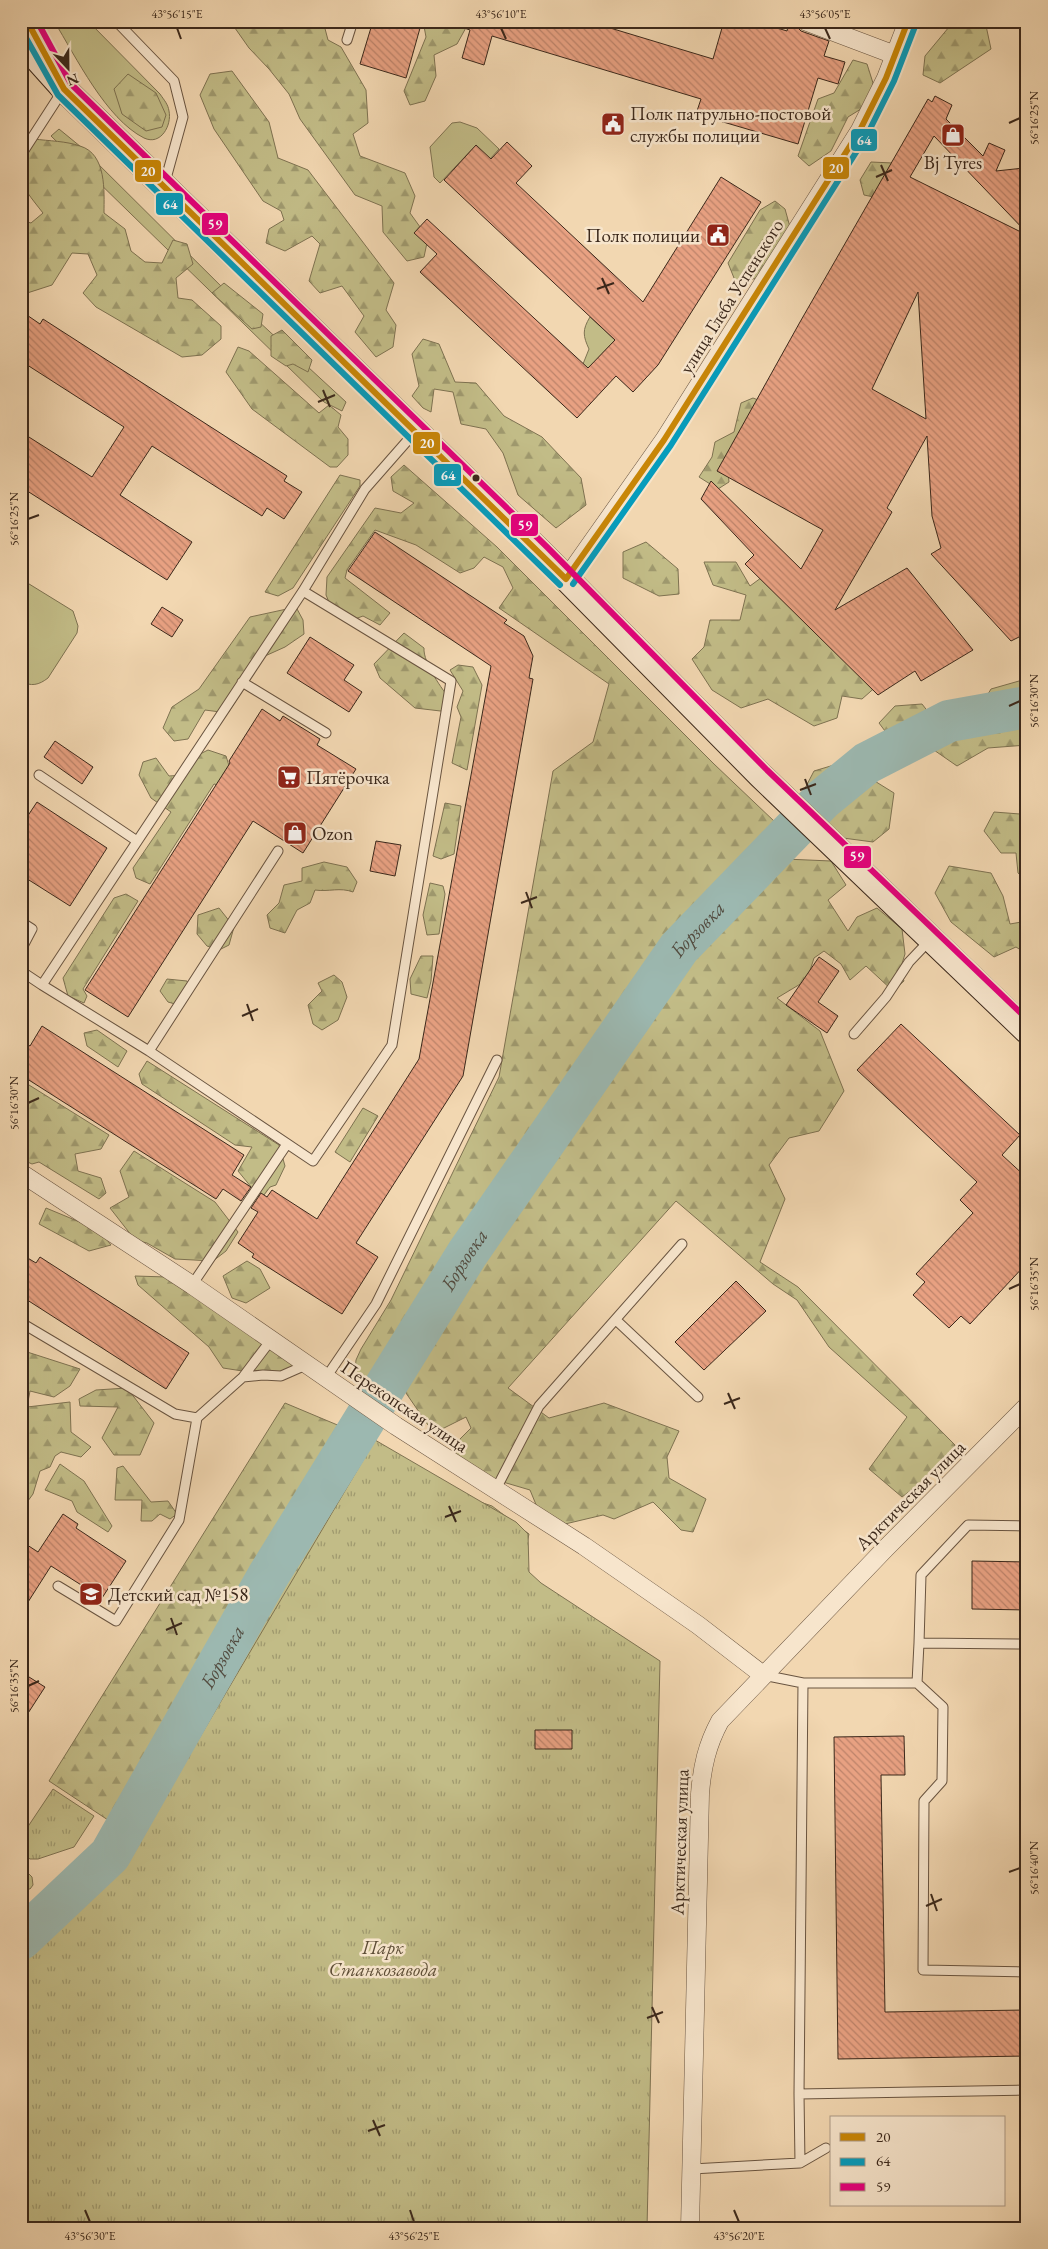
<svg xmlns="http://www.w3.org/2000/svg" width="1048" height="2249" font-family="'EB Garamond',serif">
	<defs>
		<pattern id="forest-firs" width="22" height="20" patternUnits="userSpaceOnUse" patternTransform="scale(1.25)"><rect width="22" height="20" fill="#c2bc87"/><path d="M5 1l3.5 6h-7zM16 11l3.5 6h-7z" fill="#9f996e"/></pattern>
		<pattern id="park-tufts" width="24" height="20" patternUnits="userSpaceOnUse" patternTransform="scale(1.25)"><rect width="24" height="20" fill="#c2bc87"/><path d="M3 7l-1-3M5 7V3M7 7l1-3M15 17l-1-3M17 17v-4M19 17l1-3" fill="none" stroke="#9f996e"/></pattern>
		<pattern id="building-back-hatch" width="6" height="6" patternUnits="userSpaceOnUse" patternTransform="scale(1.25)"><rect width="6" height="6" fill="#e8a182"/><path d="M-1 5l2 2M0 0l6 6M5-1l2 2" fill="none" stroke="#bd836a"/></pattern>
	</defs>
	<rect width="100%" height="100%" fill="#f2d7b1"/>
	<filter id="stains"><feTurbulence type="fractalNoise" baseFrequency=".004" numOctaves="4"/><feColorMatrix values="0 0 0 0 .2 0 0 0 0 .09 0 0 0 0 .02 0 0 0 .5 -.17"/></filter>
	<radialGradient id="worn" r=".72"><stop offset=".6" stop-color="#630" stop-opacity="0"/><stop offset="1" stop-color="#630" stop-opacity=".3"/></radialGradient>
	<path fill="#c2bc87" stroke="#7e7251" d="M54,21H88L160,94C164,100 168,104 169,111C172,125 161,146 144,138C106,119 76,57 54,21Z
		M460,122L477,128L499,149L490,159L476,145L440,183L434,177L430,147L452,123Z
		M59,129L81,147L231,296L346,402L342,411L324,402L51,136Z
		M590,317L615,340L598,358L607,386L583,364L589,349C583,336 582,330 590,317Z
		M21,579L73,611L78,626L77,633L48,678C39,685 31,687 21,681Z
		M21,1866L32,1877L33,1885L30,1889L21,1888Z"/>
	<path fill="url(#forest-firs)" stroke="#7e7251" d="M230,21H323L328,40L341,47L366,90L368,123L353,134L360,156L405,173L415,196L410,213L428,238L424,257L407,261L383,232L382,206L355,195L300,119L289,94L269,69L249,48Z
		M423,21H468V24L457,44L434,55L436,76L425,101L410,105L404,91L426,37Z
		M954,21H985L991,49L940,83L923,75L925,56Z
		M853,60L867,64L873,83L869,104L848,117L831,151L809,166L798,156L818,99L834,93Z
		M232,71L269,122L278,158L308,170L394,283L386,310L396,325L393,347L376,357L355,332L364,316L342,286L320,293L309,281L320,244L312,236L285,251L266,243L269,229L284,220L281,211L263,201L214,129L200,95L210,74Z
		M128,74L156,93L166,115L162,127L146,131L122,114L114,89Z
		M34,139C49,141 66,141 80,146C107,154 104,192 104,213L125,229L131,251L145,262L162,263L173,240L187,244L193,264L176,278L178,298L192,300L221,326V339L202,355L182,357L96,307L83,293L97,275L88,254L72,253L52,285L21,295V220L31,223L43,213C17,180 13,177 34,139Z
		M871,162L893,163L883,199L864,195L860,180Z
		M775,201L785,209L790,227L757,278L736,283L728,263L760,210Z
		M224,283L263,314L261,327L252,329L212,293Z
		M282,330L312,360L308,372L293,364L286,366L271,356V336Z
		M423,339L439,344L455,382L476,383L504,416L542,437L581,478L586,505L556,528L518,495L503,453L486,429L461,424L453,392L434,389L431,412L423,408L412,396L419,386L412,354Z
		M238,347L249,351L319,413L329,405L341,415L338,427L348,439V455L337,467H330L252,409L226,372Z
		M753,398L766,403L728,472L729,482L718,489L699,477L712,457L715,442L734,432L741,403Z
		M404,465L497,547L714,764L775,822L770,839L785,859L831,861L846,885L828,900L848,931L857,917L877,908L902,929L905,954L900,970L904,981L893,991L866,966L850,980L841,964L824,951L814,958L807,980L777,998L820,1031L844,1091L819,1131L789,1138L769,1165L785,1199L760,1262L798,1287L955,1445L947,1463L902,1497L869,1469L907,1417L829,1347L797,1300L773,1284L676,1201L508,1388L549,1418L604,1403L679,1431L667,1457L669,1478L706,1499L693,1532L681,1530L653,1502L614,1519L603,1515L565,1524L537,1507L530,1490L486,1477L454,1457V1445L471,1428L466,1417L440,1430L428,1425L397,1380L378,1377V1387L355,1371L356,1360L361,1349L391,1300L499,1077L553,771L593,742L609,684L499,608L513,588L503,567L484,557L474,568L460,573L416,545L375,530L347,570L345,578L390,613L380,625L363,616L355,619L329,602L326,595L327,577L375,508L401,513L414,503L393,491L391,477Z
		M340,475L360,480V486L293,588L278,596L265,592Z
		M646,542L678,569L679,594L659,596L623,578V552Z
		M704,562H736L750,586L769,572L879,684L862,699L842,696L837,718L814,726L768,699L741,708L712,690L692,659L704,647L710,620H740L746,595L713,585Z
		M296,607L303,620L304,634L285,647L265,656L228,713L205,710L188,739L174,741L163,728L172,707L199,689L250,617Z
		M404,633L424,648C423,663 442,689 452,702L449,712L415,708L380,678L374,664Z
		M458,665L473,667L482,685L467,770L452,763L461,717L457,707L463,691L450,670Z
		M1027,676V706L1008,713L982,704L991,689L1019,681Z
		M922,704L947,736L966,724L1027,720V745L988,748L957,766L931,748L900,751L879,723L895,706Z
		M208,750L226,756L231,772L222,786L214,784L150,884L136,878L133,868L171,812L151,798L139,775L143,762L156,758L169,776L184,775L200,754Z
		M844,762L894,793L889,829L873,842L843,838L801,796L814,771Z
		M445,803L461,806L454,854L441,859L433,856Z
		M994,812L1020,814L1027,835V881L1018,873L1016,853H1001L984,831Z
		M324,862L347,867L357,882L353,892C340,887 329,892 315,890L310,903L297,910L285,933L270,928L267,915L279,903L284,885L302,881V868Z
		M949,866L991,873L1003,896L1010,924L1027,921V954L1016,947L994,957L951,922L935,893Z
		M430,883L443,886L445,894L439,934L427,935L423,915Z
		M126,894L138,901L83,989L87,996L84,1003L68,996L63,978L114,898Z
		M219,908L234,927L229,945L219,950L207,946L197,934L198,915Z
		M421,956H433L431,981L427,998L411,994L410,979Z
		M334,975L342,982L347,997L338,1020L322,1030L313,1024L308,1005L322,991L318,983Z
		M167,979L187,981L191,993L182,1006L168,1002L160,991Z
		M97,1030L127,1051L118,1067L87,1046L84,1033Z
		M147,1061L279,1145L285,1166L276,1185L270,1187L261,1199L238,1171L252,1147L235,1145L142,1084L139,1074Z
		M21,1080L109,1135L101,1149L75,1154L78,1171L101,1178L106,1193L99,1199L39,1162L32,1164L21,1159Z
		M363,1108L378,1116L350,1162L335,1152Z
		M134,1151L215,1202L238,1232L226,1251L213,1261L175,1259L147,1243L135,1240L110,1208L129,1197L120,1171Z
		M46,1208L99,1230L111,1245L89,1251L39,1224Z
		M247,1261L260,1269L270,1288L246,1303L232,1298L223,1276Z
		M135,1276L167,1277L290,1360L295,1370L288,1378L223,1368L209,1347L138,1285Z
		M21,1350L80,1369L70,1386L54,1397L30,1391L27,1407L70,1402L71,1432L91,1447L81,1457L61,1452L55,1456L50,1467L40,1471L33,1494L22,1509Z
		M127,1388L154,1423L140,1455H114L102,1438L118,1407L80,1406L79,1399L96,1390Z
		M285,1403L347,1429L392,1460L474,1500L492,1506L529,1534L522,1565L281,2228H21V1912L90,1853L108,1820L49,1781Z
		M60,1464L84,1481L112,1526L108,1532L77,1512L72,1501L45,1490Z
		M123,1466L151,1502L168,1501L177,1514L170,1519L160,1514L152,1521H141L142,1500H115L117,1468Z"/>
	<path fill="url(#park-tufts)" stroke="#7e7251" d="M375,1440L516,1522L528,1534L529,1572L541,1583L660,1661L647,2228H21V1964L125,1864Z
		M53,1789L94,1816L74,1847L38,1859H30L21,1853V1837Z"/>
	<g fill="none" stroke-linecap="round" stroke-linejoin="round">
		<path stroke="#9cb8b0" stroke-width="42" id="s1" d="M21,1939L110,1855L268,1576L467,1254L679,948L823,799L867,763L949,721L1027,707"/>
	</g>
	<path fill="url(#building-back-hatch)" stroke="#3b281b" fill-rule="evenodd" d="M373,21H422L406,78L360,64Z
		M458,21H587L713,59L724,21H754L787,31L789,21H795L797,27L801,31L829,41L824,56L845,62L838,84L818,78L798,144L696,114L701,99L492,36L484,65L462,58L470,30L458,26Z
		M935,96L952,105L946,119L983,156L989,143L1005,150L996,171L1024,168L1027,188V233L934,136L910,177L1027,235V633L1011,641L931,554L941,548L932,516L927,436L887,508L892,512L835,610L907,568L973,650L921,681L915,671L878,695L745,564L754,555L701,499L711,481L801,569L823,530L717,471L800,322L928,99L932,102ZM918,292L926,419L872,389Z
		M507,142L532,166L516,183L643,302L721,177L761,202L658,365L633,392L616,376L577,418L420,272L437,254L414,233L427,219L588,368L615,340L444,180L476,145L491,159Z
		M21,311L40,324L43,319L287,476L284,481L302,492L284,519L267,508L262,516L152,446L120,495L192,542L167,580L21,487V432L92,477L124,427L21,361Z
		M375,532L507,620L504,623L524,636L533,656L529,678L533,679L463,1076L356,1243L378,1257L342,1314L252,1257L254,1254L238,1243L258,1212L251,1208L261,1193L267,1197L272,1190L317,1219L419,1059L491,666L348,571Z
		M162,607L183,620L172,637L151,624Z
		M310,637L354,665L344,680L362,692L349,712L287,673Z
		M262,709L280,721L283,716L320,739L317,745L356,769L303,853L253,821L128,1017L85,990L230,763L229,761Z
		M55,741L93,767L82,784L44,757Z
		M37,802L107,848L70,906L21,875V826Z
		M376,841L401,845L395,876L370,871Z
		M819,957L839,971L818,1002L838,1016L827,1033L786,1005Z
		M901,1024L1020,1135L1002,1155L1027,1178V1263L970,1324L961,1316L949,1328L913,1295L925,1282L916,1274L973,1213L960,1200L977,1182L857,1070Z
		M42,1026L244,1155L232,1175L251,1187L241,1201L223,1189L216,1199L21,1075V1041L30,1046Z
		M21,1254L36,1263L40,1257L189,1353L166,1389L21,1296Z
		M736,1281L766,1311L704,1370L675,1342Z
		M63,1514L78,1524L76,1528L126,1561L102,1598L51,1566L21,1613V1541L38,1552Z
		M972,1561L1027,1562V1610L972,1609Z
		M21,1672L45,1687L21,1724Z
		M535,1730H572V1749H535Z
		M904,1736L905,1775H881L885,2012L1027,2010V2056L838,2059L834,1737Z"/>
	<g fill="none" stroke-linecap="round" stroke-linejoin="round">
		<g stroke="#695440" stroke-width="11">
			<path id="lane" d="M27,21L42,50
				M116,21L174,81L183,117L165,182
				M347,40L353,21
				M21,155L63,90
				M242,682L326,733
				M39,775L137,841
				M21,922L32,929L21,950
				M21,971L42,985L303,591L365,489L415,432
				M42,985L149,1051L313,1161L392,1045L451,681L303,591
				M854,1034L886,997L909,962L929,941
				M149,1051L278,851
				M192,1285L287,1144
				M616,1320L698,1397
				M21,1330L25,1325L175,1414L197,1418L243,1377L271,1340
				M243,1377L263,1375L281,1376L306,1365
				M325,1379L376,1304L497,1060
				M495,1491L539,1406L682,1244
				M58,1586L116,1621L179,1520L197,1418
				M919,1643L921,1575L968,1525L1027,1526
				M763,1675L803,1683H917L919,1643L1027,1644
				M803,1683L799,2094L1027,2090
				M917,1683L943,1707L942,1781L924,1801L923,1970L1027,1972
				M800,2163L826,2148
				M692,2169L800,2163L799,2094"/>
		</g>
		<g stroke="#695440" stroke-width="19">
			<path id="street" d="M805,21L895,55
				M566,579L664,440L860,130L886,78L908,21
				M21,1173L192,1285L396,1426L584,1546L698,1625L763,1675
				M690,2228L700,1794C702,1767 707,1745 720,1721L885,1549L1027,1406"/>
		</g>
		<g stroke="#3b281b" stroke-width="27">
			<path id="secondary" d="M21,41L64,89L541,553L761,776L1027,1031"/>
		</g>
		<use href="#lane" stroke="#f7e5cc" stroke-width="9"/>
		<use href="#street" stroke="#f7e5cc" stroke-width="18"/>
		<use href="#secondary" stroke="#f7e5cc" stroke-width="25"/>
		<g stroke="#f7e5cc" stroke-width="10">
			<path id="bus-1" d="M27,21L64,89L566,579
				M566,579L664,440L860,130L886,78L908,21"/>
		</g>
		<g stroke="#f7e5cc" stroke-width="10">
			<path id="bus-2" d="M21,29L58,95L560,585
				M573,584L671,445L867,135L894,81L916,24"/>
		</g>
		<g stroke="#f7e5cc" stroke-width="10">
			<path id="bus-3" d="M37,21L71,84L547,547L767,770L1027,1019"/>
		</g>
		<use href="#bus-1" stroke="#c88607" stroke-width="6"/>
		<use href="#bus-2" stroke="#069cbc" stroke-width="6"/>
		<use href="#bus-3" stroke="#e5007d" stroke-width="6"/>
	</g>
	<path fill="none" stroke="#3b281b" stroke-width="2" d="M177,28L181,39M501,28L506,39M825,28L830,39M1009,123L1020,118M881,165L888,181M876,177L892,170M602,278L609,294M597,289L614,283M323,390L330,407M318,402L335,395M28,519L39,515M1009,706L1020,701M805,779L811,795M800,790L816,784M526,892L532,908M521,903L537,897M247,1004L253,1021M242,1016L258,1009M28,1103L39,1098M1009,1289L1020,1284M728,1393L735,1409M724,1404L740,1398M449,1506L456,1522M445,1517L461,1511M171,1618L177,1635M166,1630L182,1623M28,1686L39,1681M1009,1872L1020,1868M931,1894L937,1911M926,1906L942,1899M652,2007L659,2023M647,2018L663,2012M373,2120L380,2136M368,2131L385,2125M85,2210L90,2222M410,2210L414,2222M734,2210L739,2222"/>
	<defs>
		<g id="civic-square" transform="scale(1.25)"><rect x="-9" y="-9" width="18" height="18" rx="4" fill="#8f2418" stroke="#f7e5cc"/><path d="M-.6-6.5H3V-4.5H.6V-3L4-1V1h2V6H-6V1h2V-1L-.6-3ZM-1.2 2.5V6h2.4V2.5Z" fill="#fff"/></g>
		<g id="shop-square" transform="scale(1.25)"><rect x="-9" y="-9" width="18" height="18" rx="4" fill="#8f2418" stroke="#f7e5cc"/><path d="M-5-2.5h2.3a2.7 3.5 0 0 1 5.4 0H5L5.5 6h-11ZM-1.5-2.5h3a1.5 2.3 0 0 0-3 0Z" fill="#fff"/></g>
		<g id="supermarket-square" transform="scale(1.25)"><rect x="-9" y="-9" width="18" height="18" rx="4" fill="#8f2418" stroke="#f7e5cc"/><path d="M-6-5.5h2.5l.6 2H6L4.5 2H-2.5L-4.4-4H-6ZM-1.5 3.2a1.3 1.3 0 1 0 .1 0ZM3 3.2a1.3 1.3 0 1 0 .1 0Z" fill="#fff"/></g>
		<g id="school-square" transform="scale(1.25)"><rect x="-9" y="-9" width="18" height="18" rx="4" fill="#8f2418" stroke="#f7e5cc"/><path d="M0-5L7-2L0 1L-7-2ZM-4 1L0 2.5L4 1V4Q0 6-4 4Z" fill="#fff"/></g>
	</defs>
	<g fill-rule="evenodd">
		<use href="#civic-square" x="613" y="124"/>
		<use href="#shop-square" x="953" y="135"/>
		<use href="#civic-square" x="718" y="235"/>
		<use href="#supermarket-square" x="289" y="777"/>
		<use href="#shop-square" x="295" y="833"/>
		<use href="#school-square" x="91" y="1594"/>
	</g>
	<circle fill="#3b281b" stroke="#f7e5cc" stroke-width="2" cx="476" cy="478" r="4.5"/>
	<g text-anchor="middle" stroke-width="5" stroke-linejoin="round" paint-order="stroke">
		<g font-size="19" fill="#3b281b" stroke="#f7e5cc" text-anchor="start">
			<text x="630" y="120">Полк патрульно-постовой<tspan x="630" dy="22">службы полиции</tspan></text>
			<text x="953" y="169" text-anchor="middle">Bj Tyres</text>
			<text x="700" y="242" text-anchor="end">Полк полиции</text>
			<text x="306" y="784">Пятёрочка</text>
			<text x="312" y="840">Ozon</text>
			<text x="108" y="1601">Детский сад №158</text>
		</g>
		<g font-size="19" fill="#3b281b" stroke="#f7e5cc">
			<text transform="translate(731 296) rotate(-58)" y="7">улица Глеба Успенского</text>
			<text transform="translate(405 1406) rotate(34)" y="7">Перекопская улица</text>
			<text transform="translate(910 1495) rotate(-45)" y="7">Арктическая улица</text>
			<text transform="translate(679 1842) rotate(-88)" y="7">Арктическая улица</text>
		</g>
		<g font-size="19" font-style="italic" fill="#5d4d36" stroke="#f7e5cc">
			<text x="383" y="1954">Парк<tspan x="383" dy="22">Станкозавода</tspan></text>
		</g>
		<g font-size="20" font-style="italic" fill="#534c40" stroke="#f7e5cc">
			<text dy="7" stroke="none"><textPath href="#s1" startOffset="1220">Борзовка</textPath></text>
			<text dy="7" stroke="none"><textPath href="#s1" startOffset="815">Борзовка</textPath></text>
			<text dy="7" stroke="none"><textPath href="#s1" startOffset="350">Борзовка</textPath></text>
		</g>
	</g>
	<g stroke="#f7e5cc" stroke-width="2">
		<rect x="850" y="128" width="28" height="24" rx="5" fill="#069cbc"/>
		<rect x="822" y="156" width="28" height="24" rx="5" fill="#c88607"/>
		<rect x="134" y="159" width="28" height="24" rx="5" fill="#c88607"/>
		<rect x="155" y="192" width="29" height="24" rx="5" fill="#069cbc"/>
		<rect x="201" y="212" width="28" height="24" rx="5" fill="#e5007d"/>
		<rect x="412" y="431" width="29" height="24" rx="5" fill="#c88607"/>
		<rect x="433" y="463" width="29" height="24" rx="5" fill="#069cbc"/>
		<rect x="510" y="513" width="29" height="24" rx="5" fill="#e5007d"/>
		<rect x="843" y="845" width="29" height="24" rx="5" fill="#e5007d"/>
	</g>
	<g font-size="14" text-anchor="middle" font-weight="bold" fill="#fff">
		<text x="864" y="145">64</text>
		<text x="836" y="173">20</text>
		<text x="148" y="176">20</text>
		<text x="170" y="209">64</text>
		<text x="215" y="229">59</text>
		<text x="427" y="448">20</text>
		<text x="448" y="480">64</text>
		<text x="525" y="530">59</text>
		<text x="857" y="861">59</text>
	</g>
	<rect width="1048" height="2249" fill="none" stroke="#f2d7b1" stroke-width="55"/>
	<rect x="830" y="2116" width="175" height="90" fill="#f7e5cc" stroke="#ac9985"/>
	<rect x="840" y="2133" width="25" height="8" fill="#c88607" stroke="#ac9985"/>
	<text x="876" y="2142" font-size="15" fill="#3b281b">20</text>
	<rect x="840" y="2158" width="25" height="8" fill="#069cbc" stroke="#ac9985"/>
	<text x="876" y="2166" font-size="15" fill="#3b281b">64</text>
	<rect x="840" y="2183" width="25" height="8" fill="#e5007d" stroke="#ac9985"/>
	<text x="876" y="2192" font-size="15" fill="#3b281b">59</text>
	<g transform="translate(68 68) rotate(158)" stroke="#f7e5cc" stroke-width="4" paint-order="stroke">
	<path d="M0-4L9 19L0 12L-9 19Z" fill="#3b281b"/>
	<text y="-8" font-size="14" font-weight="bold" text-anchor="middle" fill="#3b281b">N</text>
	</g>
	<rect x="28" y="28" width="992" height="2194" fill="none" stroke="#3b281b" stroke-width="2"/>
	<g font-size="12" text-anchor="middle" fill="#3b281b">
		<text x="177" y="18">43°56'15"E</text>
		<text x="501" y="18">43°56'10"E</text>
		<text x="825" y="18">43°56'05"E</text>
		<text transform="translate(1034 118) rotate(-90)" y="4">56°16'25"N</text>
		<text transform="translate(14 519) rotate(-90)" y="4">56°16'25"N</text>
		<text transform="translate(1034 701) rotate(-90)" y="4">56°16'30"N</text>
		<text transform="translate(14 1103) rotate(-90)" y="4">56°16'30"N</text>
		<text transform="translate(1034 1284) rotate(-90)" y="4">56°16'35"N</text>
		<text transform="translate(14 1686) rotate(-90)" y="4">56°16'35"N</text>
		<text transform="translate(1034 1868) rotate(-90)" y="4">56°16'40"N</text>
		<text x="90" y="2240">43°56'30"E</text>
		<text x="414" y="2240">43°56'25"E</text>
		<text x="739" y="2240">43°56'20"E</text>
	</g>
	<rect width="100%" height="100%" filter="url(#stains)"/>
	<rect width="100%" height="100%" fill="url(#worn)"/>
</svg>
